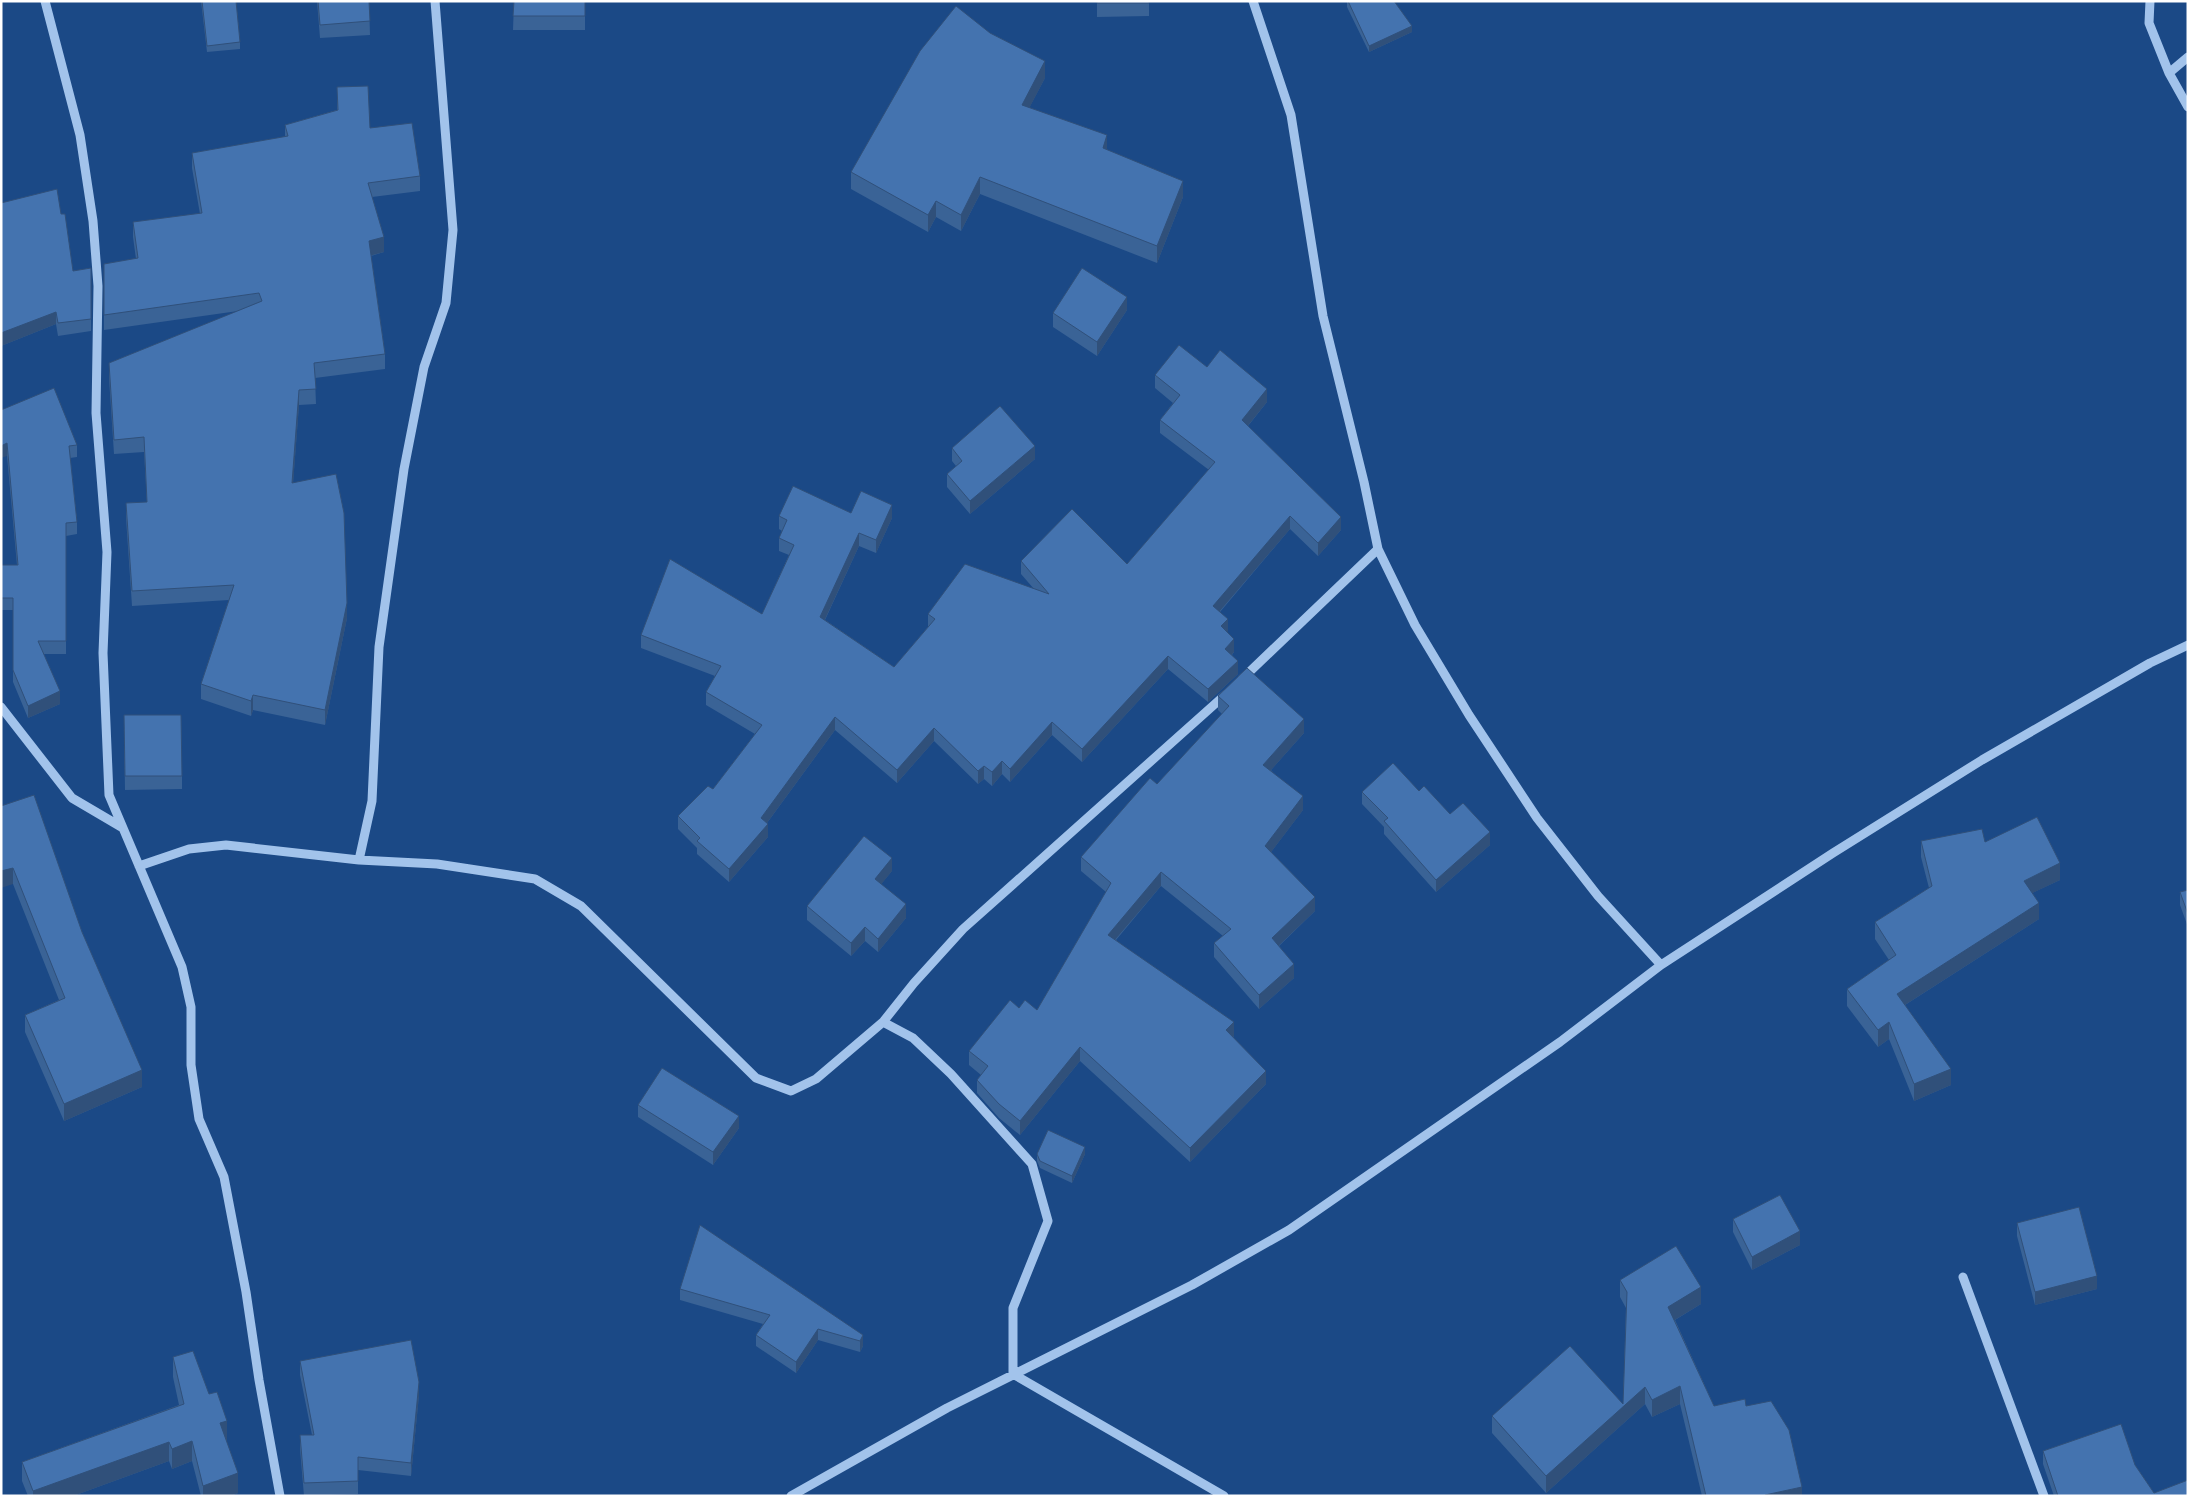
<svg xmlns="http://www.w3.org/2000/svg" width="2189" height="1497" font-family="Overpass,sans-serif">
	<rect width="100%" height="100%" fill="#1b4986"/>
	<g fill="none" stroke-linecap="round" stroke-linejoin="round">
		<path stroke="#a2c3eb" stroke-width="9" d="M45,1L80,135L93,221L98,286L96,413L107,552L103,653L109,795L182,967L191,1007V1065L199,1119L224,1177L246,1292L259,1380L280,1496
			M1253,1L1291,115L1323,316L1364,482L1378,549L1415,625L1469,715L1537,818L1598,896L1661,965
			M2150,1L2149,23L2169,73L2188,107
			M2169,73L2188,57
			M1242,679L1378,549
			M1,707L72,798L123,828
			M359,860L437,864L535,879L581,906L756,1078L791,1091L816,1079L883,1022
			M139,866L189,849L226,845L359,860L372,801L379,647L404,469L424,367L446,303L453,230L435,1
			M1963,1277L2044,1496
			M791,1496L947,1408L1192,1285L1289,1230L1560,1042L1661,965L1833,853L1982,760L2150,663L2188,645
			M1224,1496L1013,1374V1308L1048,1221L1032,1164L951,1074L913,1038L883,1022L914,983L963,929L1225,695"/>
	</g>
	<path fill="#3a6396" d="M201,1H236L240,42V49L207,52Z
		M317,1H369L370,35L320,38Z
		M514,1H585V30H513Z
		M1097,1H1149V16L1097,17Z
		M1347,1H1394L1412,32L1369,52L1347,7Z
		M1045,78L1029,108L1107,150L1183,197L1157,263L980,194L961,231L936,217L928,232L851,189V172Z
		M337,87L370,128L420,176V191L372,197L384,252L371,256L385,354V369L315,378L316,404L299,405L293,483L347,618L325,725L253,710L251,716L201,699V684L229,600L132,606L126,518V503L147,502L144,452L114,454L109,378V363L238,311L104,330V264L136,259L133,237V222L200,214L192,168V153L285,137V125L337,110Z
		M1,203L61,214L73,271L91,268V331L58,336L56,324L1,346Z
		M1127,310L1097,356L1053,327V313Z
		M1207,367L1267,402L1248,426L1341,530L1318,556L1290,529L1220,612L1234,652L1232,655L1238,674L1208,702L1168,669L1082,762L1052,735L1010,782L1002,774L992,786L984,779L978,784L934,741L897,783L835,730L767,823L768,837L729,882L697,854V848L678,829V816L713,789L755,734L706,705V692L715,676L641,648V635L762,614L789,555L779,551V538L782,531L779,529V516L851,513L892,518L876,553L859,546L825,620L894,667L928,627V614L1034,589L1021,574V561L1127,564L1209,470L1160,433V420L1173,403L1155,388V375Z
		M1,410L77,445V457L70,458L77,522V534L66,536V654H44L60,704L28,718L13,682V610H1V565H17L7,456Z
		M952,448L1035,459L970,514L947,487V474L956,466L952,461Z
		M1218,696L1304,733L1271,770L1303,810L1271,852L1315,911L1279,946L1294,978L1259,1009L1214,957V943L1223,936L1161,886L1116,940L1234,1036L1233,1037L1266,1084L1190,1162L1080,1061L1020,1135L999,1118L977,1093V1080L981,1075L969,1065V1051L1019,1008L1037,1010L1106,892L1081,871V857L1157,784L1222,714L1218,710Z
		M124,729L182,776V789L125,790Z
		M1419,791L1490,845L1436,892L1384,834V827L1362,804V792Z
		M1,806L82,932L142,1087L64,1121L25,1032V1015L59,1000L13,884Z
		M1921,841L1985,842L2060,880L2032,893L2039,919L1905,1005L1951,1085L1914,1101L1889,1039L1878,1047L1847,1006V989L1889,960L1875,939V922L1929,888L1921,857Z
		M892,871L881,884L906,918L878,952L865,941L851,956L807,920V906Z
		M2188,890V927L2180,905V892Z
		M638,1105L739,1128L713,1165L638,1117Z
		M1037,1154H1085L1072,1183L1040,1168L1037,1161Z
		M1733,1219L1800,1245L1752,1270L1733,1232Z
		M2017,1223L2097,1289L2035,1305L2017,1236Z
		M1620,1280L1701,1304L1675,1320L1714,1406H1746L1802,1496H1702L1680,1404L1652,1417L1645,1404L1546,1493L1492,1433V1416L1623,1404L1626,1308L1620,1297Z
		M680,1289L863,1335V1346L860,1352L818,1340L796,1373L756,1346V1335L763,1324L680,1300Z
		M173,1357L209,1394L227,1440H226L238,1493L230,1496H201L192,1461L172,1469L169,1461L73,1496H28L22,1481V1462L179,1405L173,1377Z
		M300,1361L419,1395L411,1476L358,1470V1494L304,1496L300,1449V1435H312L300,1375Z
		M2043,1451L2135,1465L2154,1493L2188,1496H2054L2043,1464Z"/>
	<path fill="#30507a" d="M1412,26V32L1369,52V46Z
		M1045,61V78L1022,122V105Z
		M1107,135V151L1103,148Z
		M980,177V194L961,231V215Z
		M1183,181V197L1157,263V246Z
		M936,201V217L928,232V215Z
		M384,237V252L369,256V241Z
		M1127,297V310L1097,356V342Z
		M56,312V324L1,346V333Z
		M1267,389V402L1242,433V420Z
		M299,390V405L292,498V483Z
		M7,443V456L1,458V446Z
		M1035,446V459L970,514V501Z
		M892,505V518L876,553V540Z
		M1290,516V529L1213,619V606Z
		M1341,517V530L1318,556V543Z
		M859,533V546L820,630V617Z
		M347,603V618L325,725V710Z
		M1228,619V632L1221,626Z
		M1234,639V652L1225,662V649Z
		M1168,656V669L1082,762V749Z
		M1238,661V674L1208,702V689Z
		M60,691V704L28,718V706Z
		M253,695V710L251,716V701Z
		M835,717V730L761,831V818Z
		M1304,719V733L1263,779V765Z
		M1052,722V735L1010,782V769Z
		M934,728V741L897,783V770Z
		M1002,761V774L992,786V772Z
		M984,766V779L978,784V771Z
		M1303,796V810L1265,860V846Z
		M768,824V837L729,882V869Z
		M1490,832V845L1436,892V880Z
		M892,858V871L875,892V879Z
		M2060,863V880L2024,897V881Z
		M13,868V884L1,888V871Z
		M1161,872V886L1108,948V935Z
		M1315,897V911L1272,952V938Z
		M2039,903V919L1897,1010V994Z
		M906,904V918L878,952V939Z
		M865,927V941L851,956V943Z
		M1294,964V978L1259,1009V995Z
		M1234,1022V1036L1226,1044V1030Z
		M1889,1022V1039L1878,1047V1030Z
		M1080,1047V1061L1020,1135V1121Z
		M1951,1069V1085L1914,1101V1084Z
		M142,1070V1087L64,1121V1104Z
		M1266,1071V1084L1190,1162V1148Z
		M739,1116V1128L713,1165V1152Z
		M1085,1147V1154L1072,1183V1176Z
		M1800,1231V1245L1752,1270V1257Z
		M2097,1276V1289L2035,1305V1292Z
		M1701,1287V1304L1668,1324V1307Z
		M818,1329V1340L796,1373V1362Z
		M863,1335V1346L860,1352V1341Z
		M419,1382V1395L411,1476V1463Z
		M1680,1386V1404L1652,1417V1400Z
		M1645,1387V1404L1546,1493V1476Z
		M227,1421V1440L220,1443V1423Z
		M192,1441V1461L172,1469V1449Z
		M169,1442V1461L73,1496H33V1491Z
		M238,1473V1493L230,1496H203V1486Z
		M1802,1487V1496H1765V1495Z"/>
	<path fill="#4473af" stroke="#30507a" d="M202,1H236L240,42L207,46Z
		M318,1H369L370,21L320,25Z
		M514,1H585V16H513Z
		M1097,1H1149V3H1097Z
		M1348,1H1394L1412,26L1369,46Z
		M956,6L990,33L1045,61L1022,105L1107,135L1103,148L1183,181L1157,246L980,177L961,215L936,201L928,215L851,172L920,51Z
		M368,86L370,128L412,123L420,176L368,183L384,237L369,241L385,354L314,363L316,389L299,390L292,483L336,474L344,513L347,603L325,710L253,695L251,701L201,684L234,585L132,591L126,503L147,502L144,437L114,440L109,363L262,301L259,293L104,315V264L138,258L133,222L202,213L192,153L288,136L285,125L338,110L337,87Z
		M57,189L61,214H65L73,271L91,268V319L58,323L56,312L1,333V203Z
		M1082,268L1127,297L1097,342L1053,313Z
		M1179,345L1207,367L1220,350L1267,389L1242,420L1341,517L1318,543L1290,516L1213,606L1228,619L1221,626L1234,639L1225,649L1238,661L1208,689L1168,656L1082,749L1052,722L1010,769L1002,761L992,772L984,766L978,771L934,728L897,770L835,717L761,818L768,824L729,869L697,841L700,838L678,816L708,786L713,789L762,725L706,692L721,666L641,635L670,559L762,614L794,545L779,538L787,520L779,516L793,486L851,513L861,491L892,505L876,540L859,533L820,617L894,667L935,619L928,614L965,564L1049,594L1021,561L1072,509L1127,564L1215,462L1160,420L1180,395L1155,375Z
		M54,388L77,445L69,446L77,522L66,523V641H38L60,691L28,706L13,670V598H1V565H18L7,443L1,446V410Z
		M1000,406L1035,446L970,501L947,474L962,461L952,448Z
		M1247,668L1304,719L1263,765L1303,796L1265,846L1315,897L1272,938L1294,964L1259,995L1214,943L1231,929L1161,872L1108,935L1234,1022L1226,1030L1266,1071L1190,1148L1080,1047L1020,1121L999,1104L977,1080L988,1066L969,1051L1010,1000L1019,1008L1025,1000L1037,1010L1111,883L1081,857L1150,778L1157,784L1229,706L1218,696Z
		M124,715H181L182,776H125Z
		M1393,763L1419,791L1424,786L1450,814L1463,803L1490,832L1436,880L1384,821L1388,818L1362,792Z
		M34,795L82,932L142,1070L64,1104L25,1015L65,998L13,868L1,871V806Z
		M2037,817L2060,863L2024,881L2039,903L1897,994L1951,1069L1914,1084L1889,1022L1878,1030L1847,989L1896,955L1875,922L1932,886L1921,841L1982,829L1985,842Z
		M864,836L892,858L875,879L906,904L878,939L865,927L851,943L807,906Z
		M2188,890V914L2180,892Z
		M662,1068L739,1116L713,1152L638,1105Z
		M1048,1130L1085,1147L1072,1176L1040,1161L1037,1154Z
		M1780,1195L1800,1231L1752,1257L1733,1219Z
		M2079,1207L2097,1276L2035,1292L2017,1223Z
		M700,1225L863,1335L860,1341L818,1329L796,1362L756,1335L770,1315L680,1289Z
		M1676,1246L1701,1287L1668,1307L1714,1406L1745,1399L1746,1406L1771,1401L1789,1430L1802,1487L1765,1495V1496H1706L1680,1386L1652,1400L1645,1387L1546,1476L1492,1416L1570,1346L1623,1404L1627,1292L1620,1280Z
		M411,1340L419,1382L411,1463L358,1457V1481L304,1483L300,1435H314L300,1361Z
		M193,1351L209,1394L217,1392L227,1421L220,1423L238,1473L203,1486L192,1441L172,1449L169,1442L33,1491L22,1462L184,1404L173,1357Z
		M2121,1424L2135,1465L2154,1493L2188,1480V1496H2058L2043,1451Z"/>
	<rect width="2189" height="1497" fill="none" stroke="#ffffff" stroke-width="5"/>
</svg>
